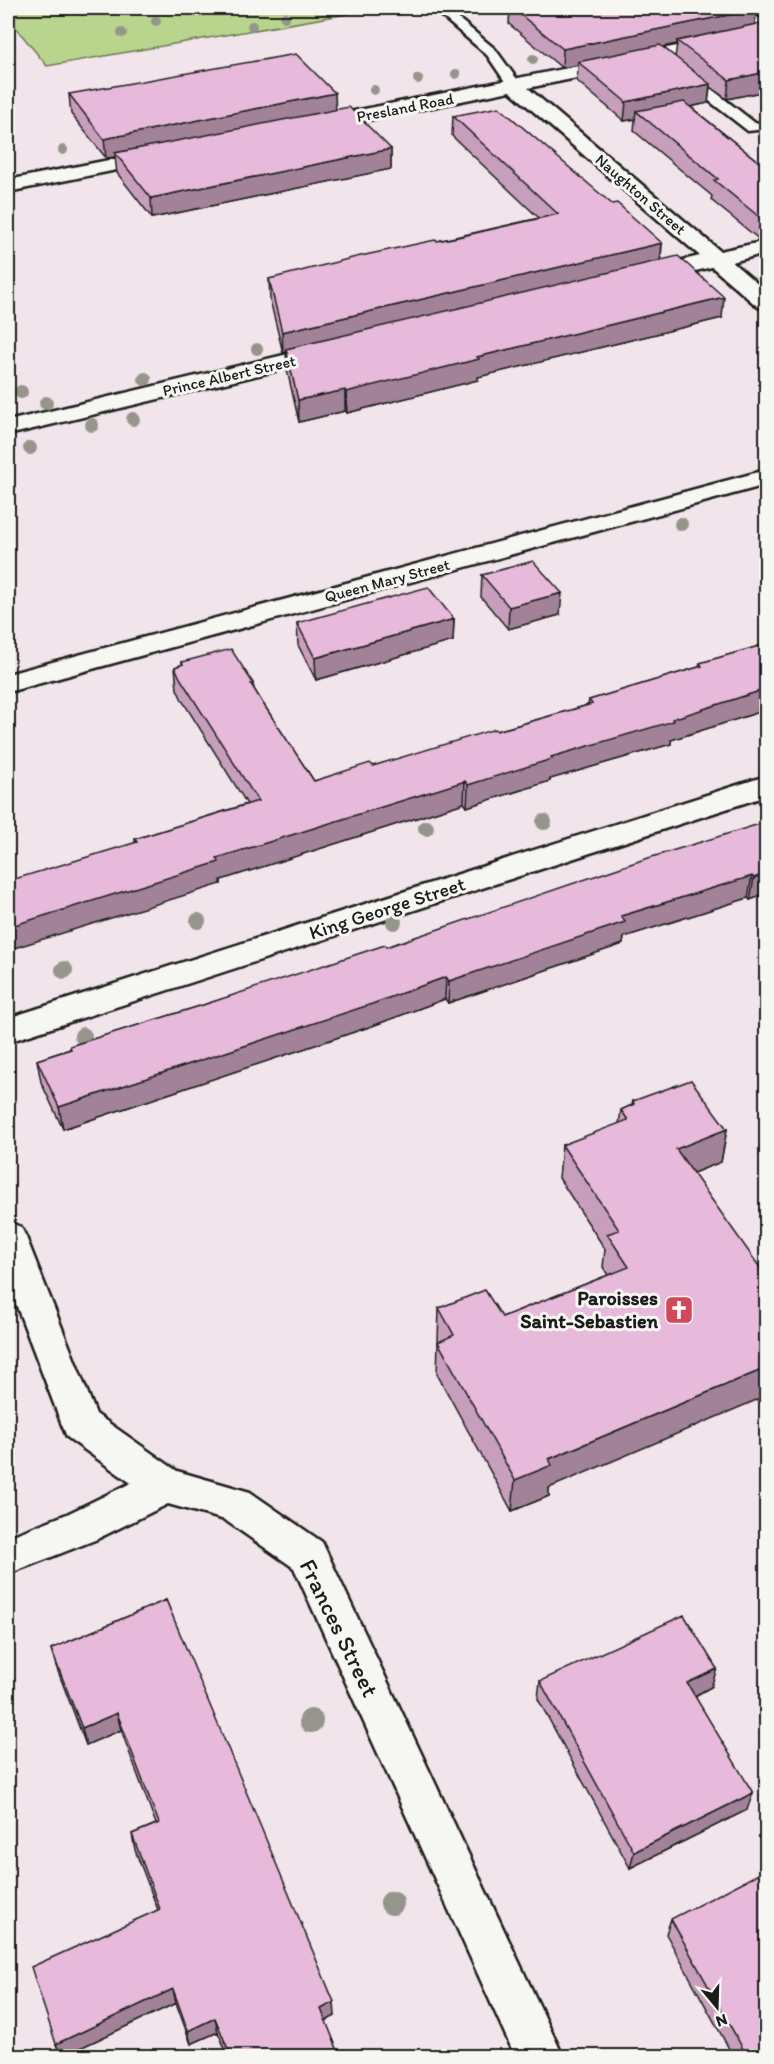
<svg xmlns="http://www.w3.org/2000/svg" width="774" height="2064" font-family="Itim,sans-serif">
	<rect width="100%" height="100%" fill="#f2e4eb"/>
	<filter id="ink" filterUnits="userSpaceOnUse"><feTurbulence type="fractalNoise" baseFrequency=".0167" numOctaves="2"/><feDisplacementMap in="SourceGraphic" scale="12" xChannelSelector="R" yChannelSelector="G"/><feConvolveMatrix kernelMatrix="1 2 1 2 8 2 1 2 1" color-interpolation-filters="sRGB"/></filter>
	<g filter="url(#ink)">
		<path fill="#b9d58d" stroke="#6a7854" stroke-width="1.5" d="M8,8H382L47,66L8,18Z"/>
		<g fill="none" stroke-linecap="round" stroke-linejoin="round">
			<g stroke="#1c1c1c" stroke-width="5">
				<path id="lane" d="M454,8H477L475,11L454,15L495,49L522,86L520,89H510L487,55L438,13L440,10Z
					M731,8H744L766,23V32L762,31Z
					M686,72L691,73L755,123L766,121V129L748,131L681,79L680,76Z"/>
			</g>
			<g stroke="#1c1c1c" stroke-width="5">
				<path id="street" d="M766,28V39L528,88L720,251L766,241V253L732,262L766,291V309L758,307L712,267L645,283L637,281L634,276L637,271L700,256L510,91L315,131L308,129L305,125L308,121L315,119Z
					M159,150L166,152L169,156L166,160L8,192V180Z
					M330,344L338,346L342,351L338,356L8,435V421Z
					M766,470V485L8,692V674Z
					M766,776V796L8,1042V1018Z
					M8,1222L21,1227L26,1237L96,1414L177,1471L250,1492L322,1542L563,2056H515L294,1568L225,1520L168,1504L95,1540L8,1574V1537L67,1514L131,1483L67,1437L62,1425L8,1283Z"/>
			</g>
			<use href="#lane" fill="#f6f6f2" fill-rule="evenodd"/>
			<use href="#street" fill="#f6f6f2" fill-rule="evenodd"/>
		</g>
		<g fill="#96958c">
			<circle cx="285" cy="17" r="5"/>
			<circle cx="156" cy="21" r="5"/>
			<circle cx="252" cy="26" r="5"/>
			<circle cx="122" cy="33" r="5"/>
			<circle cx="533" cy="59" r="5"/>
			<circle cx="456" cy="74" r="5"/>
			<circle cx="418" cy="79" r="5"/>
			<circle cx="374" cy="90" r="5"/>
			<circle cx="63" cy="150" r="5"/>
			<circle cx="257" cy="349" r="6"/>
			<circle cx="145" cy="379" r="7"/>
			<circle cx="21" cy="392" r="7"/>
			<circle cx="46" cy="403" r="7"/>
			<circle cx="133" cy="419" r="7"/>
			<circle cx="92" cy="425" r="7"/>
			<circle cx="30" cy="448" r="7"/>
			<circle cx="681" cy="524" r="7"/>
			<circle cx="544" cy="822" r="8"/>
			<circle cx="426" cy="828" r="8"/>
			<circle cx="198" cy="921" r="8"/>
			<circle cx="394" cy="922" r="8"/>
			<circle cx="64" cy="970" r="9"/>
			<circle cx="83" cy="1036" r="9"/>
			<circle cx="311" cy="1721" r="12"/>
			<circle cx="392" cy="1903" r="12"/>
		</g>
		<path fill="#c79fbc" stroke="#1c1c1c" stroke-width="1.5" fill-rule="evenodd" d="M510,8H766V21L756,14L755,25L766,22V91L727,99L710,87L708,103L691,107L764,166L766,165V239L760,240L711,200L712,196L634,131L635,119L624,121L577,81L578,65L562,68L509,24ZM677,44L675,57L663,47Z
			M335,93V109L391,149V169L152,218L117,173L115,157L106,158L71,114L69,94Z
			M453,116L612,204L662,243L661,261L722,318L478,377V380L347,413L345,411L299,422L287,370L286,352L283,353L270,300L269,279L539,218L452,136Z
			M482,575L560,615L508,629L481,597Z
			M454,619L453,641L316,680L298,645L297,623Z
			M766,644V710L671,740V744L550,779V781L467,807L464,803L221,880V884L135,843V839L247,804L182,700L177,689L175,667L182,665V662L253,683L254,689L262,702L314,781L373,766L588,705L589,700L699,667L700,663Z
			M766,822V894L750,900L748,898L624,937L623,944L448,1003L445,999L372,1026L63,1129L41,1082L37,1060L70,1049V1046L200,1006L386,947Z
			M633,1101L727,1129L721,1162L693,1173L549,1488V1496L512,1511L437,1374L439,1308L502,1317L608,1275L603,1267L605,1249L559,1178L562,1145L619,1124L621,1110L632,1105Z
			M166,1600L335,2016L325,2021L340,2056H228L218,2032L191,2044L176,2003L63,2056H61L56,2044L158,1910L135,1850L132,1834L156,1824L121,1730L86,1745L56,1666L51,1649Z
			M540,1681L711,1687L695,1696L747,1810L630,1868L538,1699Z
			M671,1919L766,2056H733L666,1934Z"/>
		<path fill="#a28299" stroke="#1c1c1c" stroke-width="1.5" d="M757,9L754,28L677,41V44L581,64L578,62V65L562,68L563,49Z
			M766,72V91L727,99L729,80Z
			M710,84L708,103L643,117L636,111L635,119L624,121L626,102Z
			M335,93L336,113L115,153V157L106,158L104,139Z
			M391,149V169L152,218L151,198Z
			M766,219V239L760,240L763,220Z
			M662,243L660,263L286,349V352L283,353L282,332Z
			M724,297L722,318L478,377V380L347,413L346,392L477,357Z
			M345,390V411L299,422L298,400Z
			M562,593L560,615L508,629L509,607Z
			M454,619L453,641L316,680L315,658Z
			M766,689V710L671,740V744L550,779V781L467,807L468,785L551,757Z
			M465,781L464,803L221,880V884L8,950V927L217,858Z
			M766,873V894L750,900L754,878Z
			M752,876L748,898L624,937L623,944L448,1003L449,981L621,916Z
			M446,977L445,999L372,1026L63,1129L59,1107Z
			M727,1129L721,1162L670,1182L676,1149Z
			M766,1368V1396L549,1488V1496L512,1511L515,1480L549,1459Z
			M717,1669L711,1687L683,1702L687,1683Z
			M117,1713L121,1730L86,1745L82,1728Z
			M753,1793L747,1810L630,1868L634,1852Z
			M173,1989L176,2003L63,2056H61L56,2044Z
			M334,2002L335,2016L322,2023L321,2009Z
			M215,2018L218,2032L191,2044L188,2031Z"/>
		<path fill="#e7b9db" stroke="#1c1c1c" stroke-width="1.5" d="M512,8H755L757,9L563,49Z
			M766,22V72L729,80L677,41Z
			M660,45L710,84L626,102L578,62Z
			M296,54L335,93L104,139L69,94Z
			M684,102L764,166L766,165V219L763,220L714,180L718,179L636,111Z
			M349,107L391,149L151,198L115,153Z
			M499,107L612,204L617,203L662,243L282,332L269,279L356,257L435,240L437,241L458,237L558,214L453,116Z
			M678,256L724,297L477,357L479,359L346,392L345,390L298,400L286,349Z
			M533,561L562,593L509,607L482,575Z
			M428,587L454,619L315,658L297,623Z
			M766,644V689L672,719L674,721L551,757L552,759L468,785L465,781L217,858L219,862L8,927V881L137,842L135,839L258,801L180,678L175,667L183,664L182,662L231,649L253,683L251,684L262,702L314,781L370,763L373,766L495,729L497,731L592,704L589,700L702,666L700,663Z
			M766,822V873L754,878L752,876L621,916L625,922L449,981L446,977L372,1004L59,1107L37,1060L71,1049L70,1046L200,1006L385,945L386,947L642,860Z
			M691,1080L727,1129L676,1149L766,1276V1368L549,1459L552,1465L515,1480L438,1342L454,1335L439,1308L485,1290L502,1317L629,1267L607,1234L619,1230L562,1145L628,1120L621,1110L634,1104L633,1101Z
			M166,1600L334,2002L321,2009L340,2056H231L215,2018L188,2031L173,1989L56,2044L31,1967L160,1909L132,1834L159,1823L117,1713L82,1728L51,1649Z
			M684,1615L717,1669L687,1683L753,1793L634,1852L540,1681Z
			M766,1870V2056H747L671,1919Z"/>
	</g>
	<defs>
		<g id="church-square" transform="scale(1.5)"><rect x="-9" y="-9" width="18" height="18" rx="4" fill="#d1495b" stroke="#f6f6f2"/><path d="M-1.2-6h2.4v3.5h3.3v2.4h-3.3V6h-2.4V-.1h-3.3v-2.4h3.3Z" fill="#fff"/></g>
	</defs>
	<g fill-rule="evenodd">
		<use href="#church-square" x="679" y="1310"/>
	</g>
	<g text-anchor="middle" stroke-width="6" stroke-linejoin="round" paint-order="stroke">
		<g font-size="16" fill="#1c1c1c" stroke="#f6f6f2">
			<text transform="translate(405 107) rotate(-11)" y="6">Presland Road</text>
			<text transform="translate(641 194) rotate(41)" y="6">Naughton Street</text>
			<text transform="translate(229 375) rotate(-13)" y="6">Prince Albert Street</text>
			<text transform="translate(387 580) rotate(-15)" y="6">Queen Mary Street</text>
		</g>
		<g font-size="20" fill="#1c1c1c" stroke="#f6f6f2">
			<text transform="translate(387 908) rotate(-18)" y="7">King George Street</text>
		</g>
		<g font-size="20" font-weight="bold" fill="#1c1c1c" stroke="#f6f6f2" text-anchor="end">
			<text x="658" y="1305">Paroisses<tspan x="658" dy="23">Saint-Sebastien</tspan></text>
		</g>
		<g font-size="24" fill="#1c1c1c" stroke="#f6f6f2">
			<text transform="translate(339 1628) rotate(64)" y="8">Frances Street</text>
		</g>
	</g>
	<rect width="774" height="2064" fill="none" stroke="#f6f6f2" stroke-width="30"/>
	<rect x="15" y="15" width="744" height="2034" fill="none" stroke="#1c1c1c" stroke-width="2" filter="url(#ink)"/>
	<g transform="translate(717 2007) rotate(161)" stroke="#f6f6f2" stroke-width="4.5" paint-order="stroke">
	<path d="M0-4.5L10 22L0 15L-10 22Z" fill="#1c1c1c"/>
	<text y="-9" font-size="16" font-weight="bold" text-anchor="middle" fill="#1c1c1c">N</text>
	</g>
</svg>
